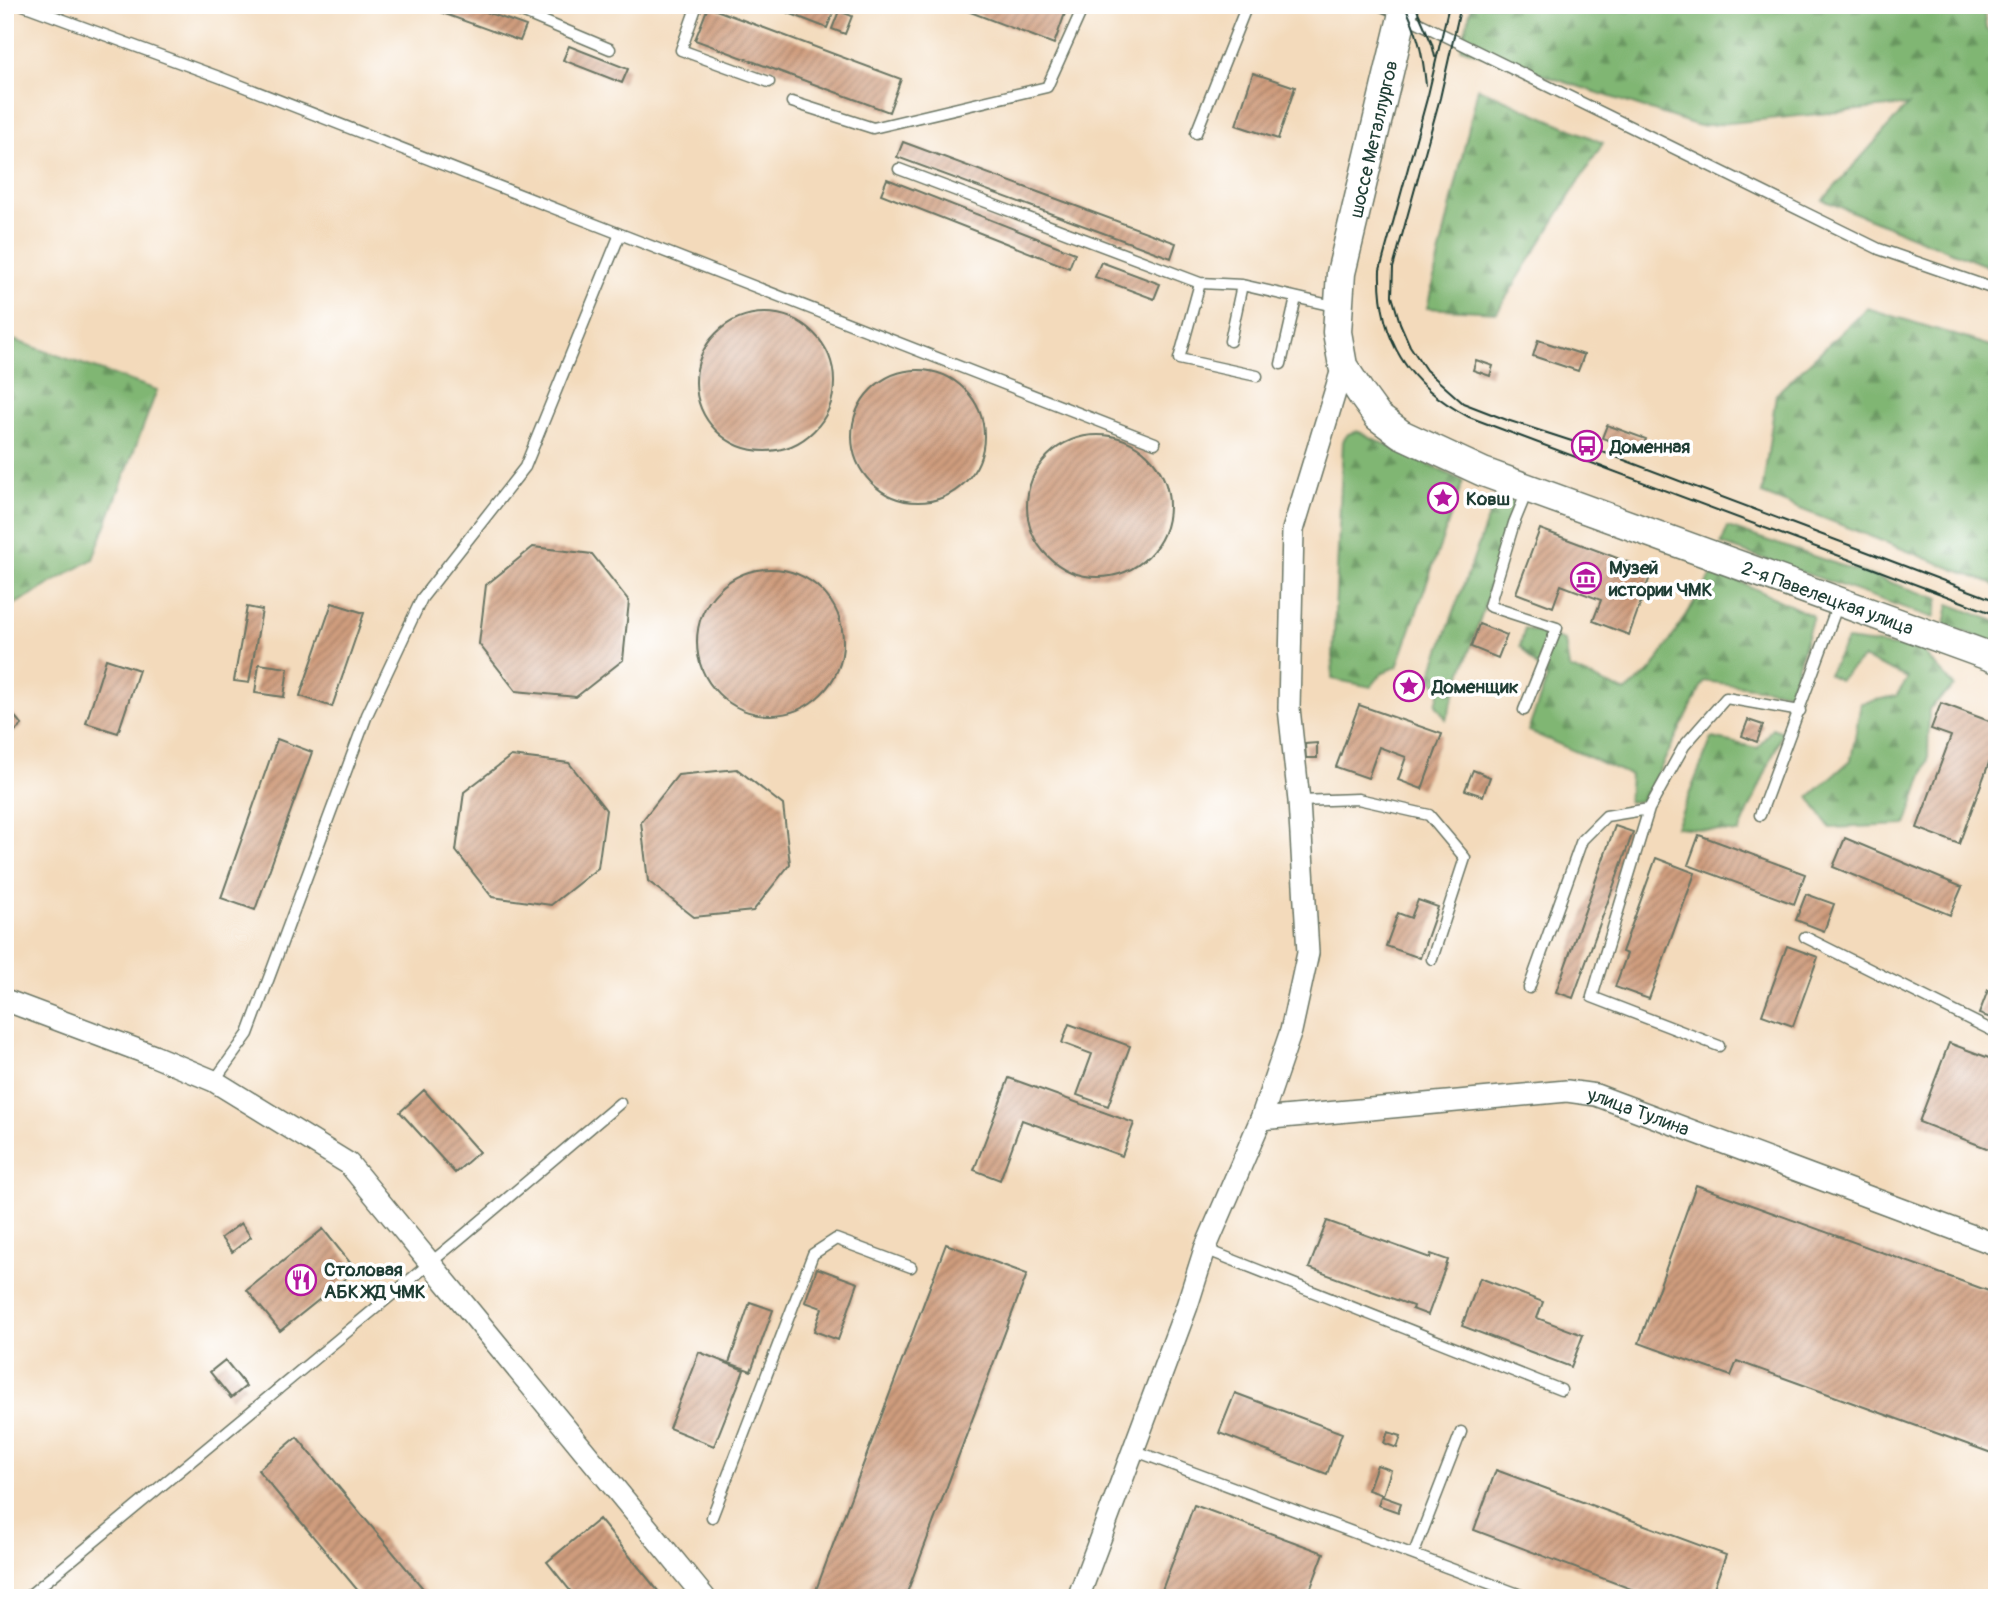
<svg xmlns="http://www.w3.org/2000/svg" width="2002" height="1603" font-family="Pangolin,sans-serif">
	<defs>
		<pattern id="forest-firs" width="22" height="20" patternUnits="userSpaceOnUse" patternTransform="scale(1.75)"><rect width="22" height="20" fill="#80b673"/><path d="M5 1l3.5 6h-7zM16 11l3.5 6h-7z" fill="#68955f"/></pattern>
		<pattern id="building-hatch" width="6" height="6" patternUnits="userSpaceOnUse" patternTransform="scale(1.75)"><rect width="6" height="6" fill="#cf9c7d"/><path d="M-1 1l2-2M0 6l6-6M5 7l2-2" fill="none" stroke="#a78067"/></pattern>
	</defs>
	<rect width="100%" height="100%" fill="#fff"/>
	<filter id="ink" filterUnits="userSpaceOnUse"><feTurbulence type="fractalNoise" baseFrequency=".0143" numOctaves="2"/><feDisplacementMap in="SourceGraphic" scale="14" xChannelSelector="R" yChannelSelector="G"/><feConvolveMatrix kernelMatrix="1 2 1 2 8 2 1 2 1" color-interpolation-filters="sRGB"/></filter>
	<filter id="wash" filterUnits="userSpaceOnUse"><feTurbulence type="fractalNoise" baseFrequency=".00686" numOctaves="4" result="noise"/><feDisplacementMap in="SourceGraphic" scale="28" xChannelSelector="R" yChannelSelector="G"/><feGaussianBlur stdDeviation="1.57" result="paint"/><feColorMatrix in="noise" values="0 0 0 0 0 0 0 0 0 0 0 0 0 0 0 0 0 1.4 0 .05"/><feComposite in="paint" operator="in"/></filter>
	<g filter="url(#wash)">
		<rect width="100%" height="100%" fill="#f3dabb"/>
		<path fill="url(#forest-firs)" stroke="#507a54" stroke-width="2" d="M1472,5H1983L1986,29L1997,38V270L1823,200L1908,105L1699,126L1461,48Z
			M1478,88L1603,143L1497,312L1427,308Z
			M1867,308L1997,348V586L1762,494L1776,394Z
			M5,337L157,390L93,559L10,607L5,602Z
			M1357,431L1463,481L1397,667L1383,672L1371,687L1332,679L1343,441L1348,434Z
			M1497,494L1520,502L1446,719L1436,704L1440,690L1430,677Z
			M1728,527L1939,599L1934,618L1721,544Z
			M1715,570L1813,616L1790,692L1704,681L1644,801L1628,802L1630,775L1528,731L1547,678L1520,646L1525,628L1565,641L1569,668L1625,692L1651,671Z
			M1949,604L1997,622V644L1945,625Z
			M1847,640L1921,650L1954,686L1929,709L1928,760L1906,825L1830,828L1809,797L1851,760L1861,703L1896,696L1908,678L1863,658L1839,680L1828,674Z
			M1772,728L1783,732L1739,833L1676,827L1712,738L1758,748Z"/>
		<g id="blocks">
			<path fill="url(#building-hatch)" d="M445,5H466L526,26L520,41L442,13Z
				M782,5H836L827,28L781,10Z
				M952,5H1068L1054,44Z
				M708,7L901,79L889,112L695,40Z
				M839,11L852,16L845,34L832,29Z
				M569,46L628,69L622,83L563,60Z
				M1253,73L1295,87L1278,139L1236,125Z
				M903,142L1176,243L1171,258L897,157Z
				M887,179L1075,253L1069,268L881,194Z
				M1101,262L1160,284L1154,299L1095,277Z
				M696 382a69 69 0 1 1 138 0a69 69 0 1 1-138 0Z
				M1538,340L1584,355L1578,371L1533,356Z
				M1476,360L1493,366L1490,376L1473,370Z
				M852 436a66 66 0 1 1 132 0a66 66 0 1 1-132 0Z
				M1607,425L1646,439L1641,451L1602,438Z
				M1027 506a71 71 0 1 1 142 0a71 71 0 1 1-142 0Z
				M1540,529L1652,571L1629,635L1593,621L1601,600L1561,585L1553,607L1516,593Z
				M533,547L592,554L629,601L623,660L576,697L516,691L479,644L486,585Z
				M697 642a73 73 0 1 1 146 0a73 73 0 1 1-146 0Z
				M332,603L364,613L332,707L300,696Z
				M247,607L262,610L249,683L234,681Z
				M1479,624L1507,635L1498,658L1471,647Z
				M106,659L139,670L118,733L86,723Z
				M259,664L288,668L284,697L255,693Z
				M1941,703L1997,724V753L1993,752L1959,844L1917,828L1951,736L1931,729Z
				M5,705L22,725L5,740Z
				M1359,705L1442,734L1422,789L1398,780L1406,757L1379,747L1368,778L1336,767Z
				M1748,720L1763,725L1757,742L1742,736Z
				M277,739L312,752L255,910L221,898Z
				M1317,743V758H1306L1305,744Z
				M511,756L569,763L606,810L598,868L551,905L492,897L456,851L464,792Z
				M737,769L783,805L790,864L753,911L694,917L648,881L641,822L678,775Z
				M1473,770L1490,777L1483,796L1465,790Z
				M1615,826L1633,832L1573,998L1556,992Z
				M1699,835L1805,874L1794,904L1688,865Z
				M1845,838L1962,887L1950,915L1833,867Z
				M1656,858L1695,873L1649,999L1615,987L1627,954L1622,952Z
				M1806,894L1834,904L1824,931L1796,920Z
				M1418,900L1438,907L1420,958L1386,946L1398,913L1411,918Z
				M1787,946L1818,957L1793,1026L1762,1015Z
				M1988,990L1997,994V1020L1979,1014Z
				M1069,1024L1130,1046L1108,1106L1077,1095L1092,1054L1062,1043Z
				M1949,1043L1997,1061V1152L1919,1122Z
				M1009,1078L1134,1123L1122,1156L1022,1120L1000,1180L974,1170Z
				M424,1090L479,1152L455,1173L400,1112Z
				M1696,1185L1997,1294V1455L1737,1361L1731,1376L1639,1343Z
				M1327,1221L1430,1258L1431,1254L1448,1260L1428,1315L1412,1309L1413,1306L1309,1268Z
				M241,1223L251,1237L232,1252L221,1238Z
				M323,1229L356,1270L280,1331L247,1290Z
				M946,1244L1027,1274L905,1598H813Z
				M817,1268L858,1283L838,1340L814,1331L822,1308L805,1302Z
				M1480,1278L1543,1302L1537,1318L1583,1335L1571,1367L1462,1326Z
				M750,1302L773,1310L751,1371L729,1363Z
				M699,1352L744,1370L714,1446L669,1428Z
				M225,1360L246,1386L231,1398L210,1372Z
				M1235,1393L1342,1433L1327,1474L1219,1433Z
				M1388,1432L1401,1436L1397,1448L1384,1443Z
				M297,1437L431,1598H364L258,1470Z
				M1377,1465L1391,1470L1383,1495L1368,1490Z
				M1496,1470L1726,1555L1710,1598H1655L1474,1530Z
				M1381,1496L1401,1503L1398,1512L1378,1505Z
				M1194,1505L1324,1553L1307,1598H1159Z
				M599,1519L664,1598H576L547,1562Z"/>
		</g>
	</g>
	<g filter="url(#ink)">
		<use href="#blocks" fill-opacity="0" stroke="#697463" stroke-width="2"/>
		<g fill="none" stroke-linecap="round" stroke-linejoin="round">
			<g stroke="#697463" stroke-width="13">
				<path id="service" d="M23,5L219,77L620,234
					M505,5L610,49
					M697,5L681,50L769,82
					M1379,5L1403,15L1879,249L1997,290
					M792,102L873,128L1047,87L1084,5
					M1196,133L1247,5
					M899,169L1200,283
					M1230,341L1242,285
					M1281,364L1296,298
					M1257,376L1179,359L1200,283L1242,285L1338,307
					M1524,710L1557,628L1489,606L1514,523L1528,489
					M1299,801L1358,799L1429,815L1465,858L1432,959
					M1649,809L1592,997L1719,1046
					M1760,815L1838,604
					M1805,937L1997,1033
					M1529,988L1582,840L1606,816L1649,809L1684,746L1726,698L1800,711
					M214,1081L248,1034L367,715L422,598L525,467L620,234L1155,443
					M1205,1249L1561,1390
					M1133,1450L1529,1598
					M712,1517L813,1254L836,1239L911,1267
					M1414,1553L1461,1432
					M26,1598L464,1235L620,1103"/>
			</g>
			<g stroke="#697463" stroke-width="24">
				<g id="minor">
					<path d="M5,1000L154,1056L214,1081L349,1164L705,1598"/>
					<path id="s1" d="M1261,1119L1567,1091L1596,1095L1997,1245"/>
					<path d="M1078,1598L1187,1306L1205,1249L1261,1119L1291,1031L1308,953L1299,801L1289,708L1293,530L1343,366"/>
				</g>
			</g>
			<g stroke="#697463" stroke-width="31">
				<g id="secondary">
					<path id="s2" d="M1405,5L1341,273L1337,332L1343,366L1362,395L1378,417L1401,434L1483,472L1997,659"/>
				</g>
			</g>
			<use href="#service" stroke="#fff" stroke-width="10"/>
			<use href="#minor" stroke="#fff" stroke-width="21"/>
			<use href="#secondary" stroke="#fff" stroke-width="28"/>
			<path stroke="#1f3d34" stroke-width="2" d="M1404,5C1418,31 1423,56 1426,85
				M1415,5L1432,44L1435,57
				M1449,5L1428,95L1380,270C1378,340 1408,385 1469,417L1997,615
				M1461,5L1440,98L1393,268L1392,296L1400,323L1410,346L1426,370L1463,403L1507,420L1587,446L1997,601"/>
		</g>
	</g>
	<defs>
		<g id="bus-ring" transform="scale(1.575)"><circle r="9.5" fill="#fff" stroke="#b5179e" stroke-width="1.5"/><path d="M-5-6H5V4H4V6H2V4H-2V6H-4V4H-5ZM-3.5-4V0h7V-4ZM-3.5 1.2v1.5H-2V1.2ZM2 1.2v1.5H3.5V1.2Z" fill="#b5179e"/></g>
		<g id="sight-ring" transform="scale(1.575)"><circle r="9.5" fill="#fff" stroke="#b5179e" stroke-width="1.5"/><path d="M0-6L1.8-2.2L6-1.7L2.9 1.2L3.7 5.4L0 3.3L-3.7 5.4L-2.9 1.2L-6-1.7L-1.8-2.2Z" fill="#b5179e"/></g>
		<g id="museum-ring" transform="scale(1.575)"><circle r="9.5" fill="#fff" stroke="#b5179e" stroke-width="1.5"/><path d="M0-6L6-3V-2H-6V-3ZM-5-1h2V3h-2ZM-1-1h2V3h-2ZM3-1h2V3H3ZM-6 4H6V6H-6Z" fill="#b5179e"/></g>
		<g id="restaurant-ring" transform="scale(1.575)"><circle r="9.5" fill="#fff" stroke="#b5179e" stroke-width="1.5"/><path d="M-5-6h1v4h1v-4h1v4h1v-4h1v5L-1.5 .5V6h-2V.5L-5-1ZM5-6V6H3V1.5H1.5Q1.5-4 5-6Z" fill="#b5179e"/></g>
	</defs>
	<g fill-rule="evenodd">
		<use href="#bus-ring" x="1587" y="446"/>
		<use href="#sight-ring" x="1443" y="498"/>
		<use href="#museum-ring" x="1586" y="578"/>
		<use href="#sight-ring" x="1409" y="686"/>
		<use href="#restaurant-ring" x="301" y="1280"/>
	</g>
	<g text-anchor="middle" stroke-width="7" stroke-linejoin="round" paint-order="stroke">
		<g font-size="19" fill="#1f3d34" stroke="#fff">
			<text transform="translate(1373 139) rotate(-77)" y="7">шоссе Металлургов</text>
			<text dy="7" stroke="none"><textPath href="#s2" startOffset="917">2-я Павелецкая улица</textPath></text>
			<text dy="7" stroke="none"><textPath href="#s1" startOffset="382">улица Тулина</textPath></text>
		</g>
		<g font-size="19" font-weight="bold" fill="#1f3d34" stroke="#fff" text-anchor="start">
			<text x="1610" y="453">Доменная</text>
			<text x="1466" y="505">Ковш</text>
			<text x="1609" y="574">Музей<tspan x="1609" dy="22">истории ЧМК</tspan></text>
			<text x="1432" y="693">Доменщик</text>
			<text x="324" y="1276">Столовая<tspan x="324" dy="22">АБК ЖД ЧМК</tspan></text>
		</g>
	</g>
	<rect width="2002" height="1603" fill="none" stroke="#fff" stroke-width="28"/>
</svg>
